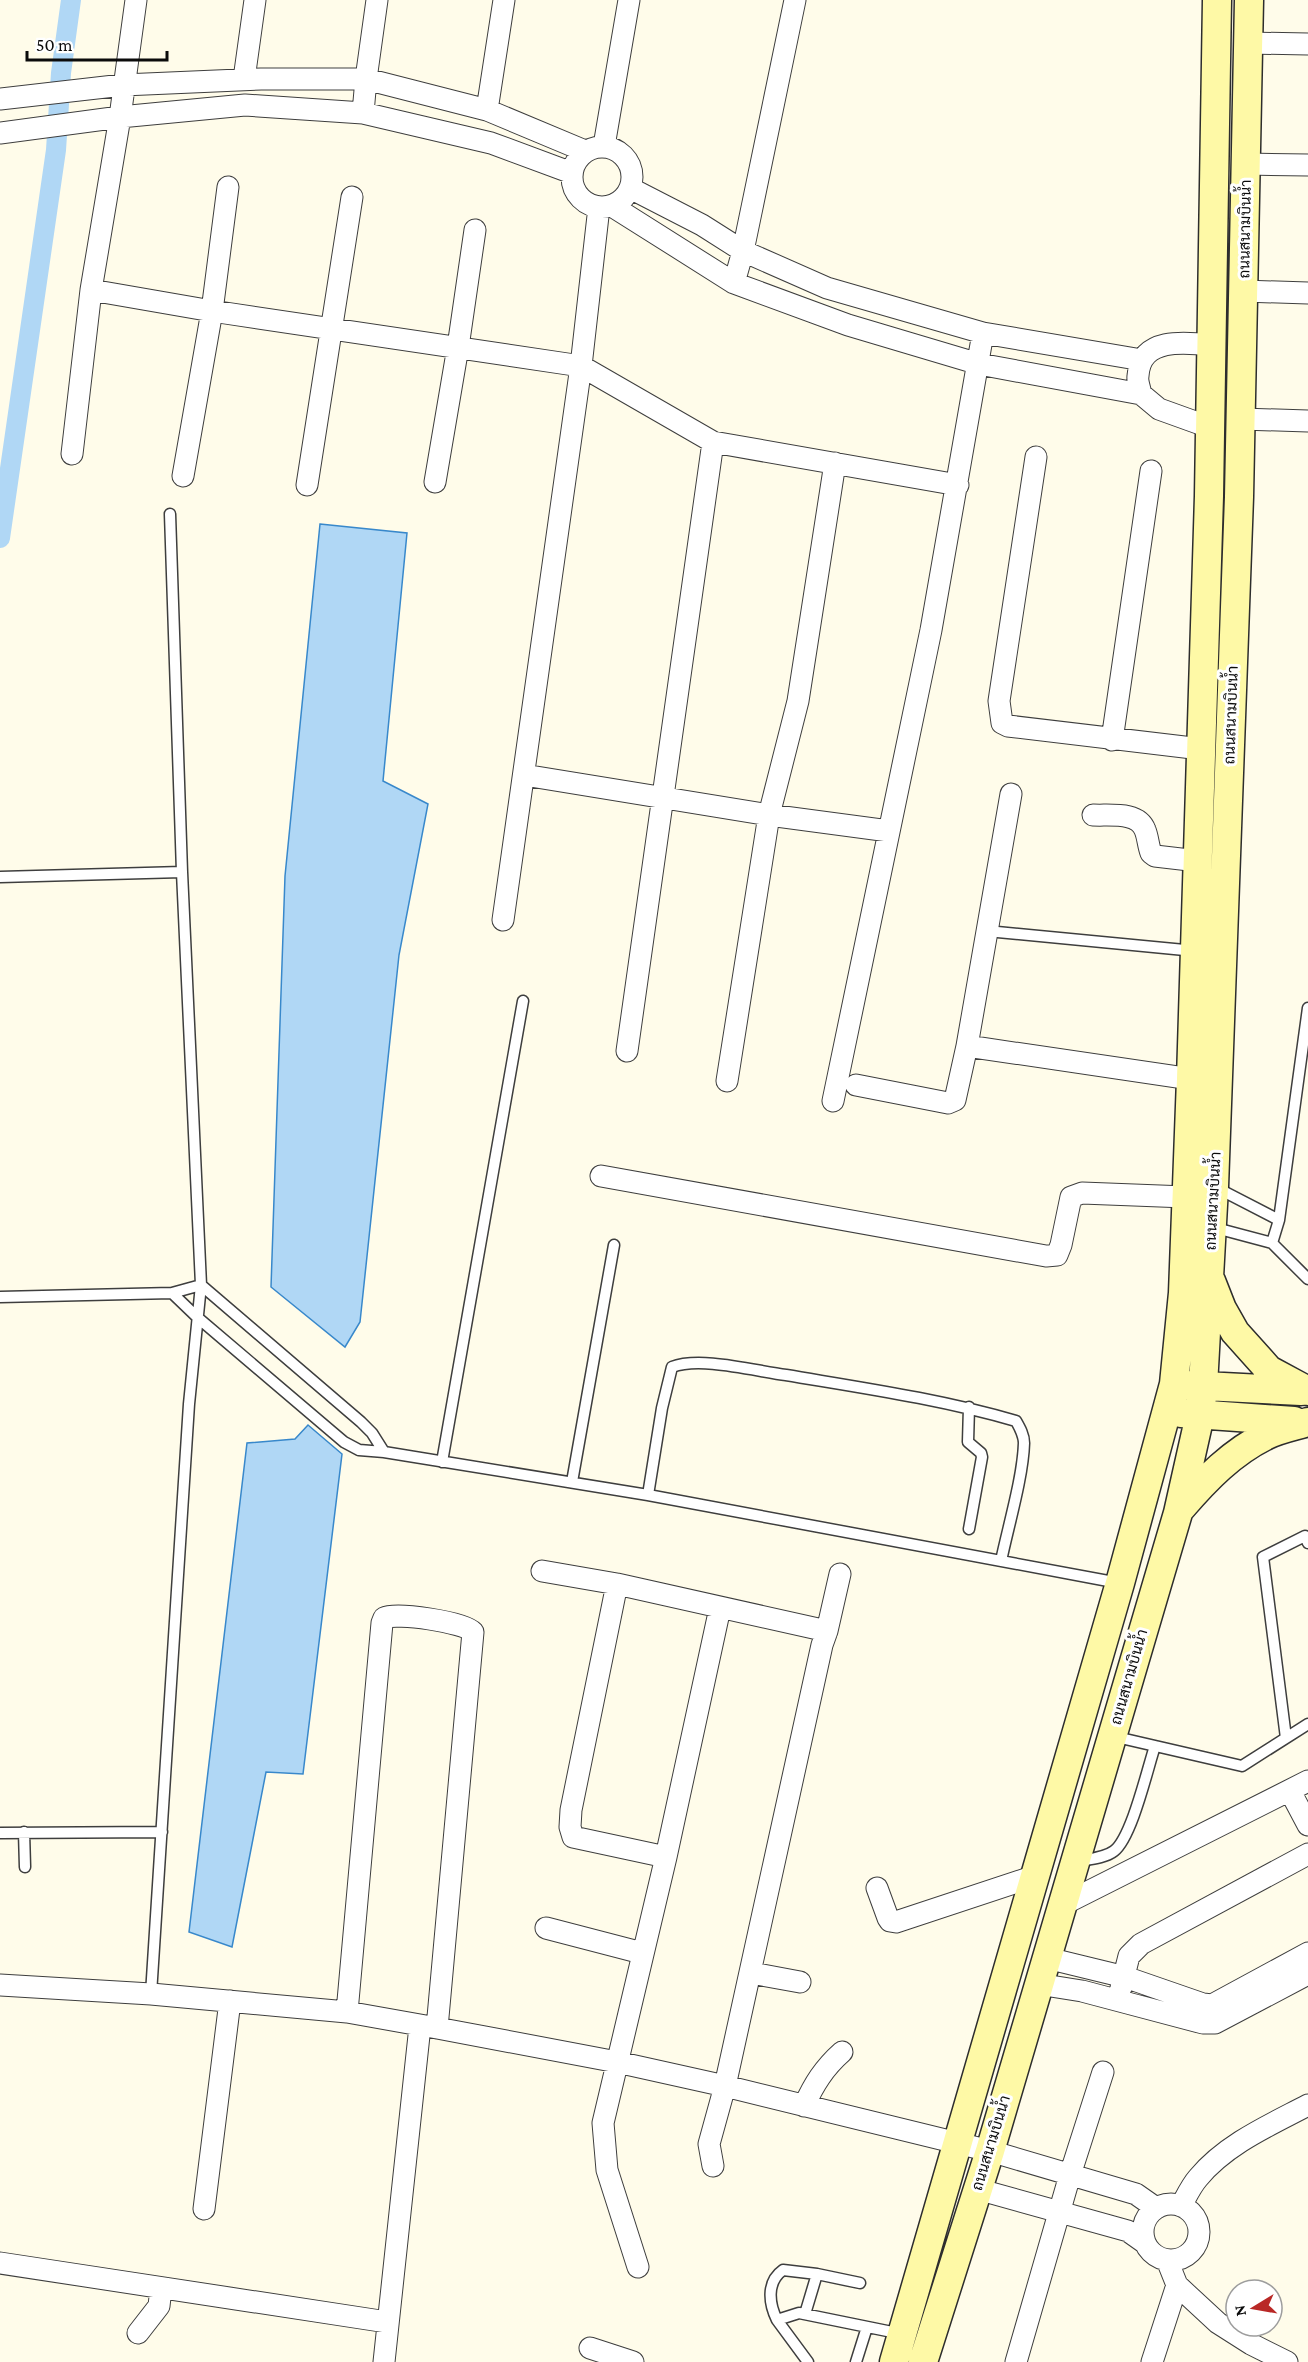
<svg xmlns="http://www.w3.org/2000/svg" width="1308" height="2362" font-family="'Crimson Pro',Sarabun,serif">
	<rect width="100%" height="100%" fill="#fffcea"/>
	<path fill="#b0d7f5" stroke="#3888cb" stroke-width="1.5" d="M320,524L407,533L383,781L428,804L399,955L360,1322L345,1347L271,1287L285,876Z
		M308,1425L342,1454L303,1774L266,1772L232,1947L189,1932L247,1443L295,1439Z"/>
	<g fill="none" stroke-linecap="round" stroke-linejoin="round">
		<path stroke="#b0d7f5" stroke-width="20" d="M0,538L56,150L61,73L71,0"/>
		<g stroke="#3e3e3e" stroke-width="13">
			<path id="service" d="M0,877L182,872
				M987,931L1195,951
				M1308,1008L1279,1220L1272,1243L1308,1279
				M1217,1188L1279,1220
				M1212,1227L1272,1243
				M201,1285L361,1422L372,1433L384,1452
				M172,1293L197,1317L344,1442L359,1450L384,1452L648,1495L1119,1583
				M0,1297L172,1293L201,1285
				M442,1462L523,1001
				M572,1482L614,1245
				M648,1495L662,1408L672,1367C700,1356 755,1371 786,1375C863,1388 940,1399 1016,1421C1020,1428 1024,1435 1024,1443C1023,1477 1008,1527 1001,1561
				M969,1529L982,1457L981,1453L968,1442L969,1407
				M1112,1736L1242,1766L1308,1724
				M1286,1738L1263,1557L1305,1536L1308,1543
				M24,1832L25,1867
				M0,1833L162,1832
				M1078,1861C1090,1859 1105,1858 1114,1851C1132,1837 1147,1770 1155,1746
				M151,1994L189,1404L201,1285L182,872L170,514
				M805,2314L817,2274
				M777,2320C769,2304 766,2282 783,2270L817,2274L860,2283
				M808,2362L777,2320L799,2313L902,2334
				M856,2362L867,2327"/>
		</g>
		<g stroke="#3e3e3e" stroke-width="23">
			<path id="minor" d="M1248,43L1308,44
				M244,79L255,0
				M0,99L123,85L261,79H366L487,110L585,151
				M487,110L504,0
				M363,113L366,79L377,0
				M0,133L120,117L245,105L363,113L491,143L572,173
				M604,146L629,0
				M572 177a30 30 0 1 1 60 0a30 30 0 1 1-60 0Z
				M1246,164L1308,165
				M630,188L702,225L743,251L827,288L983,333L1142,360
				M612,206L734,283L848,325L979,364L1141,394
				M734,283L743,251L795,0
				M91,290L212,311L581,366L713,442L958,485
				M1243,291L1308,293
				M1241,419L1308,421
				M1209,427L1159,409L1141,394C1140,389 1137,381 1138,376C1140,337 1185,342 1211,345
				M72,454L91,290L120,117L136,0
				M1036,457L999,701L1002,723L1008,726L1201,749
				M183,476L212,311L228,187
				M435,482L458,347L475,230
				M307,485L352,197
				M1112,740L1151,471
				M524,775L769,815L889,831
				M1093,815C1109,816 1138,811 1145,830C1148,837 1148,845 1151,853L1155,856L1198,861
				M503,920L581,366L599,207
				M967,1046L1191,1079
				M627,1051L713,442
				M727,1081L769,815L798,701L835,463
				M856,1085L948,1103L955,1100L967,1046L1011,794
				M833,1101L931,630L983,333
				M601,1176L1046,1256L1057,1255L1061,1245L1071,1197L1082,1193L1186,1197
				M542,1571L617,1584L827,1631
				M617,1584L571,1810L570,1827L573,1837L666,1857
				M1290,1791L1308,1825
				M877,1888L888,1918L890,1921L896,1922L1035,1876
				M1062,1905L1308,1781
				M546,1928L642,1953
				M1047,1958L1125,1977L1203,2004L1212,2005L1308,1953
				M751,1973L800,1982
				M1038,1984L1082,1991L1203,2023H1215L1308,1974
				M0,1985L151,1994L347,2012L437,2028L617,2062L725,2086L990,2151L1136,2194L1156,2208
				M1121,1988L1129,1956L1141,1944L1308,1854
				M347,2012L382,1623L384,1618C396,1612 464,1622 473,1632L437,2028
				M804,2106C814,2084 824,2068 842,2052
				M713,2166L709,2144L725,2086L822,1645L827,1631L840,1574
				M977,2189L1128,2231L1145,2243
				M1143 2232a28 28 0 1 1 56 0a28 28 0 1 1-56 0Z
				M1181,2206C1186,2197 1191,2186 1198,2178C1226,2144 1270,2125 1308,2105
				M204,2209L230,2001
				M1167,2260L1177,2285L1218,2323L1251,2344L1287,2362
				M0,2263L387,2322
				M638,2267L607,2170L603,2123L666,1857L720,1608
				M138,2333L159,2306L161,2288
				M590,2348L633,2362
				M384,2362L420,2026
				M1016,2362L1070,2175L1103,2072
				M1152,2362L1177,2285"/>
		</g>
		<g stroke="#2d2d2d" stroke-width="31">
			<path id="secondary" d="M1211,1281L1222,1309L1235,1332L1269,1370L1308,1391
				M1185,1385L1301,1391
				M1181,1413L1294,1421
				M1181,1508C1206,1479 1232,1452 1267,1435C1279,1429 1295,1426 1308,1422
				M894,2362L1120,1583L1174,1384L1183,1293L1191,1079L1209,496L1217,0
				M923,2362L990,2151L1178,1513L1200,1415L1203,1386L1214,1187L1239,497L1249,0"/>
		</g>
		<use href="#service" stroke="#fff" stroke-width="10"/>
		<use href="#minor" stroke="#fff" stroke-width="21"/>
		<use href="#secondary" stroke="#fef9a6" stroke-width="28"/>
	</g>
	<g text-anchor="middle" stroke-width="6" stroke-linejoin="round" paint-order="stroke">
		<g font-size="15" fill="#0b0b0b" stroke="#fff">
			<text transform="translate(1245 229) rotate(-89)" y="5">ถนนสนามบินน้ำ</text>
			<text transform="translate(1231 715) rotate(-88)" y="5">ถนนสนามบินน้ำ</text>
			<text transform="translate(1213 1201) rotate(-87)" y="5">ถนนสนามบินน้ำ</text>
			<text transform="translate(1129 1677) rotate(-74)" y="5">ถนนสนามบินน้ำ</text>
			<text transform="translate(991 2143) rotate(-73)" y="5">ถนนสนามบินน้ำ</text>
		</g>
	</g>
	<g transform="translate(1254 2308) rotate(259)"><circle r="28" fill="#ffffff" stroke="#9d9d9d" stroke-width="1.5"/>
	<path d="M0-4.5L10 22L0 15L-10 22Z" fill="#b92826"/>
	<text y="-9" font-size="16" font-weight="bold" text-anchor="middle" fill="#0b0b0b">N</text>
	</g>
	<path d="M27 51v9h140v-9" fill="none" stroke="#0b0b0b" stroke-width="3"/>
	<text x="36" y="51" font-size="18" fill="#0b0b0b" stroke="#ffffff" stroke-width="4.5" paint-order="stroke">50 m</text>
</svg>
